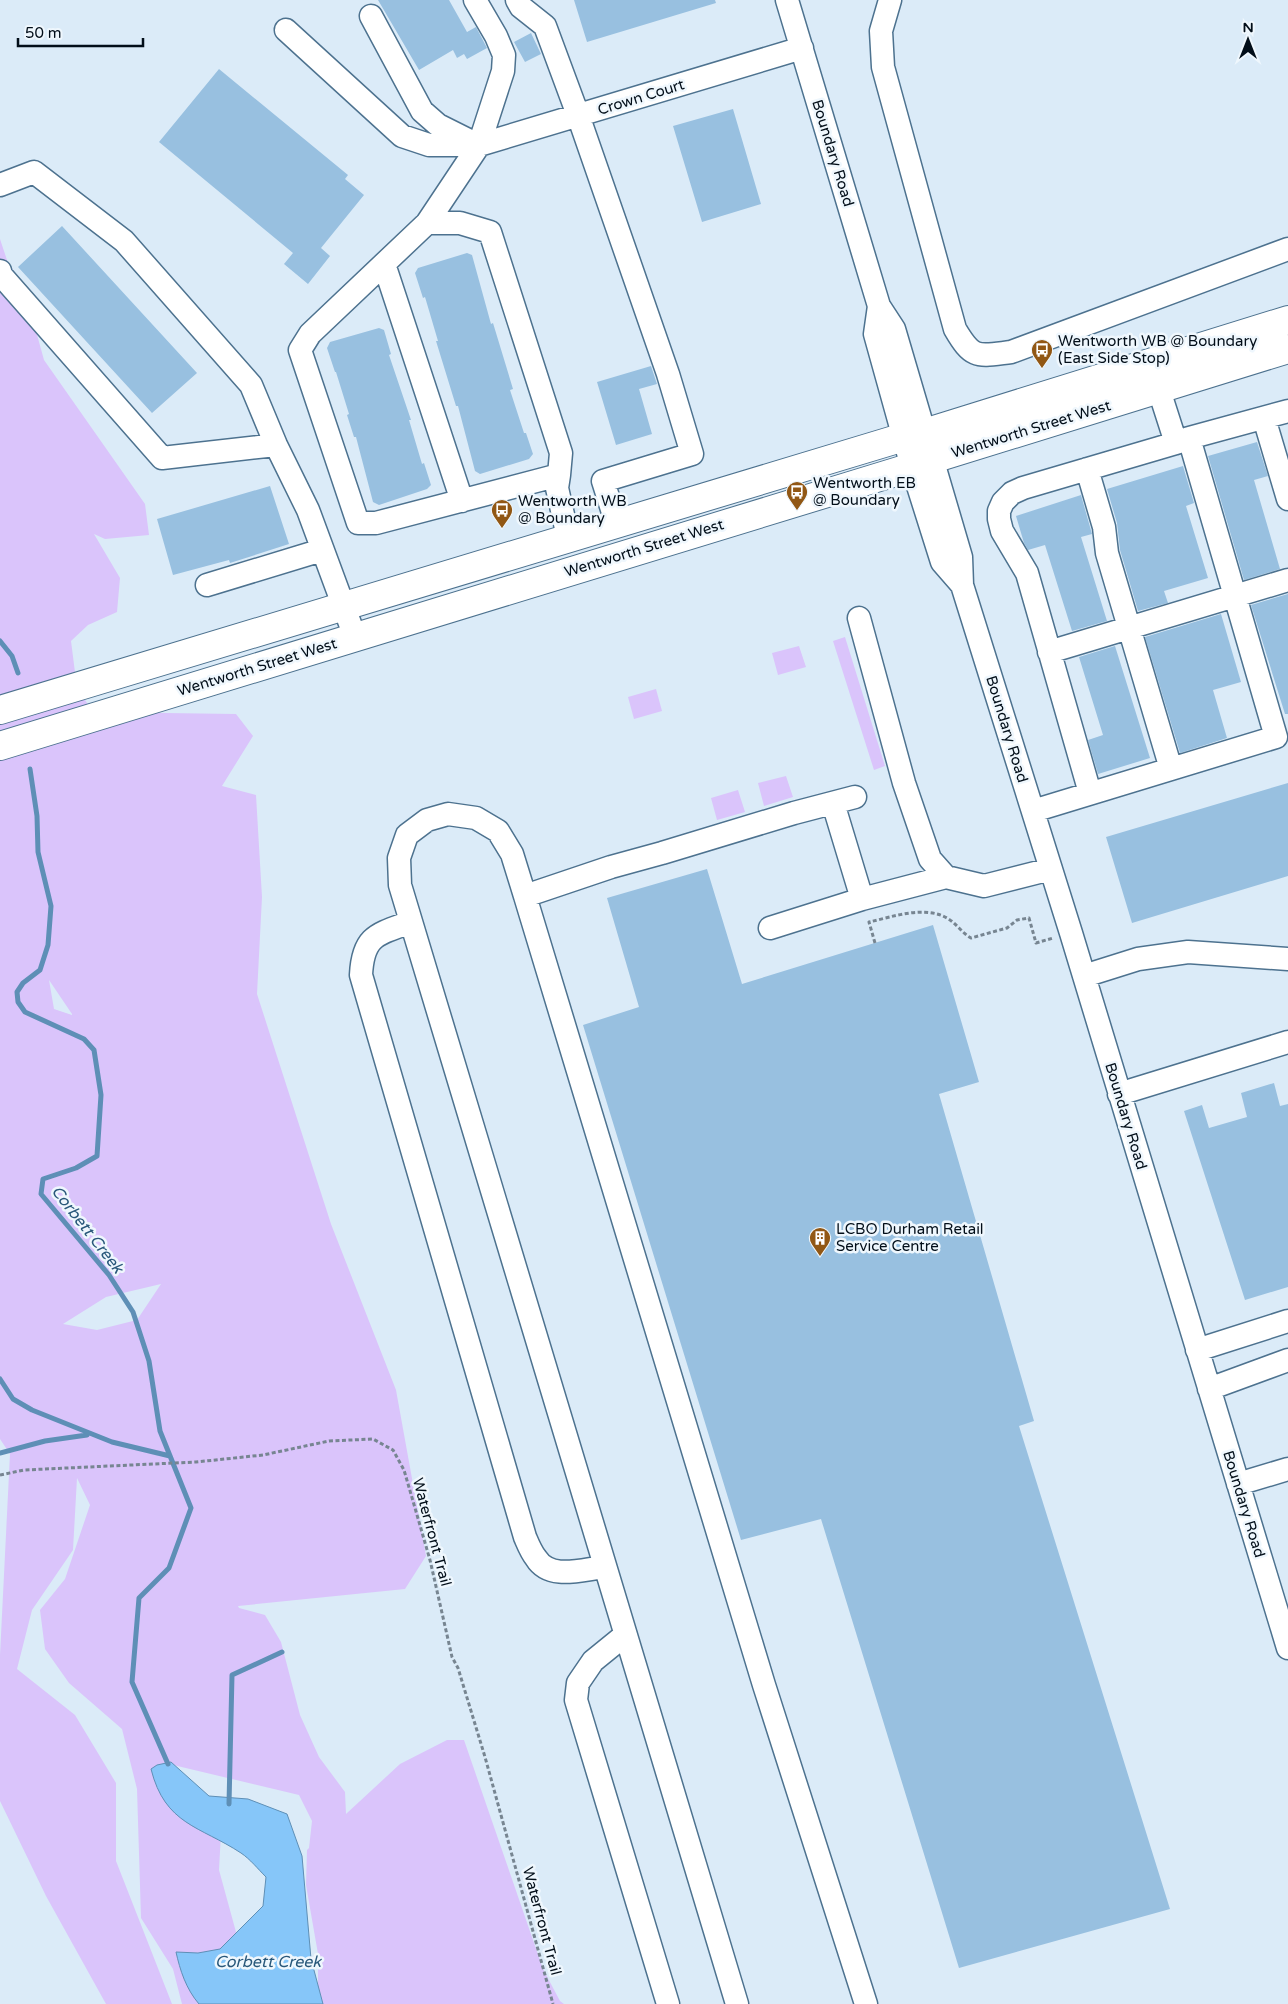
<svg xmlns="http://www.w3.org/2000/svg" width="1288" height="2004" font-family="'Varela Round',sans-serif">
	<rect width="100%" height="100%" fill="#dbebf8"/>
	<path fill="#dac4fb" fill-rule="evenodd" d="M0,239L8,263L23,284L44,360L145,504L149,535L105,539L94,534L120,578L117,612L88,625L71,641L77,688L93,712L236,714L253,736L222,786L256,795L262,897L257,994L331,1224L396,1390L426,1556L405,1589L238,1606L239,1608L265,1615L281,1642L300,1715L319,1757L345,1792L346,1814L400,1764L447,1740H464L543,1969L560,2001L564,2004H318V1954L306,1885L307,1850L309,1848L312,1821L299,1795L169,1764L221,1833L219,1870L236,1932L215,2004H182L173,1969L141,1918L137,1789L122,1729L69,1683L45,1649L40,1610L65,1579L90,1505L77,1478L73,1550L32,1610L17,1669L75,1715L116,1783V1861L172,2004H106L46,1896L0,1801V1655L10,1454L0,1439ZM49,980L72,1014V1015L54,1009ZM161,1284L137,1320L97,1330L63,1324L106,1297Z
		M845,637L885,766L874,770L833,641Z
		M799,646L806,667L778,675L772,653Z
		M656,689L662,711L634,719L628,697Z
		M786,776L793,797L764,806L758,783Z
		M738,790L745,812L717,820L711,798Z"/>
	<path fill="#86c6f9" stroke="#5e8fb6" d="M171,1762L209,1796L248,1799L287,1814L302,1856L311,1959L323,2004H199C186,1989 180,1970 176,1952L198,1953L220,1949L263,1906L266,1877C258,1869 250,1859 241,1853C200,1826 165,1825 151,1769L157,1765Z"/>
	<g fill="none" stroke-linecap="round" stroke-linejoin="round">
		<path stroke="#5e8fb6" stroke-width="5" d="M0,641L12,656L18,673
			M30,769L37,816L38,852L51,906L48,945L40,970L23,983L17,992L18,1002L25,1012L84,1039L94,1050L101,1095L97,1156L76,1168L43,1179L41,1194L109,1275L133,1312L149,1361L160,1431L191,1508L169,1568L139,1598L132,1682L168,1764
			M0,1379L13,1399L32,1410L112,1442L170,1456
			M0,1453L45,1441L87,1435
			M229,1804L232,1675L282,1652"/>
	</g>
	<path fill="#98c0e0" d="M378,0H449L467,32L476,27L487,48L467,59L464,54L457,58L453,50L419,70Z
		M574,0H715L716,3L587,42Z
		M531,33L541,54L525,62L514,42Z
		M219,69L348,175L345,179L364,195L321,248L330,256L308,284L284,264L293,253L159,142Z
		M733,109L761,204L702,222L673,126Z
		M62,226L197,373L152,413L18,267Z
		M467,253L472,255L491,324L493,323L513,389L510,390L524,433H526L533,454L529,459L480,474L475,471L458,406H456L436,341H438L425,297L423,298L415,273L418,268Z
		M379,328L384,330L391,354L389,355L411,420H409L422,464L424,463L431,485L427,489L379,505L373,502L356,437H354L347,415L349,414L336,372H335L327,348L330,342Z
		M651,366L657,384L639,389L652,434L616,445L597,382Z
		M1257,442L1268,476L1254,480L1280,569L1244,580L1208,456Z
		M1183,466L1194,503L1186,506L1208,578L1164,591L1168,603L1138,611L1120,550L1117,523L1107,489Z
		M270,486L289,544L230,563L229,560L173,575L157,519Z
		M1081,495L1092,534L1081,537L1107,621L1072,631L1045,545L1028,550L1024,543L1016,516Z
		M1288,594V714H1285L1251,605Z
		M1221,614L1241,682L1213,690L1227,738L1180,753L1145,637Z
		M1115,646L1150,758L1098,774L1088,740L1103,735L1079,657Z
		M1288,783V876L1132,923L1106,837Z
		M707,869L742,984L933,925L979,1082L939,1094L1034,1421L1019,1426L1170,1909L959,1968L821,1519L741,1540L583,1025L639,1007L607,898Z
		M1274,1083L1280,1106L1288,1104V1287L1245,1300L1184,1111L1202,1105L1209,1128L1247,1117L1241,1093Z"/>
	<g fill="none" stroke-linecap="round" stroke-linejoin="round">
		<g stroke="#4d728f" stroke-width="25">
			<path id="minor" d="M517,0L521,7L545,26L578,115L668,374L692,454L603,481L616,522
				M787,0L879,306L894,329L961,557L962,585L1071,933L1288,1648
				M890,0L881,31L883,67L955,329C973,360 978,356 1011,352L1288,249
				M371,16L422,111L438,125L474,143
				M286,30L402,136L429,145H479L802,48
				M0,185L34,172L124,241L251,385L276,445L308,510L355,637
				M427,223H460L490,232L561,453L559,475L376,523H358L300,350L310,334L427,223L479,145L503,71L504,55L496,36L475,0
				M384,264L462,501
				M0,271L1,275L162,458L276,445
				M879,306L875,334L912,467L942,562L962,585
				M1264,418L1288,499
				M1189,438L1288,411
				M1087,469L1104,527L1107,553L1171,769
				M559,475L557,488L568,537
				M207,585L322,550
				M859,618L904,783L930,859L946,877L984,886L1051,869
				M1049,652L1288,580
				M1090,793L1027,573L1002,531L999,519V511L1003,502L1012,493L1023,488L1176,443
				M855,797L794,813L662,853L611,867L525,896L764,1685L866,2004
				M833,803L862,899L946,877
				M1033,811L1276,737L1189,438L1176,443L1159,390
				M525,896L512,854L498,831L476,818L448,814L427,820L407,835L399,858L400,885C515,1257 624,1631 737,2004
				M411,922C378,934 363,935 361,975L525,1537C528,1544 531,1552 536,1558C550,1581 583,1569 605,1567
				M770,928L862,899
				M1084,976L1138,959L1188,952L1288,959
				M1119,1094L1288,1042
				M1197,1350L1288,1321
				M1209,1389L1288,1360
				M1238,1484L1288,1469
				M625,1635L593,1661L578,1683L576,1700L668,2004"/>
		</g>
		<g stroke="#4d728f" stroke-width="30">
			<path id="major" d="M0,710L904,437L924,433L1288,320
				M0,746L912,467L933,459L1288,349"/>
		</g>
		<path stroke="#778591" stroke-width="3" stroke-dasharray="4 2.5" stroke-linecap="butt" d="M875,943L869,922C892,917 924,905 947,918C956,923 962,933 971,938L1007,928L1017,920L1029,918L1036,943L1053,938
			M0,1475L24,1470L196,1462L263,1455L329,1441L373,1439L393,1450L404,1470L430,1560L452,1657L458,1668L485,1757L553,2004"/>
		<use href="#minor" stroke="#fff" stroke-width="22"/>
		<use href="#major" stroke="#fff" stroke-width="28"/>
	</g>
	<defs>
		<g id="bus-pin" transform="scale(1.125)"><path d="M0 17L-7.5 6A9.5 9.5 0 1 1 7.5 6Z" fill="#915714" stroke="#eff7fd"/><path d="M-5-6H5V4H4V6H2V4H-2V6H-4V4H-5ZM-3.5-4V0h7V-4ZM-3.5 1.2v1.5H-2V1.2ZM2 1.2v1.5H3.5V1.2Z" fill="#fff"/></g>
		<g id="building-pin" transform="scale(1.125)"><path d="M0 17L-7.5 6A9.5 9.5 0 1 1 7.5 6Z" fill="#915714" stroke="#eff7fd"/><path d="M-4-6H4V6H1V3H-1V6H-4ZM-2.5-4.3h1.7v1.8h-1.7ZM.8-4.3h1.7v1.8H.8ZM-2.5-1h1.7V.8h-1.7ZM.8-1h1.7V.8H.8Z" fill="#fff"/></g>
	</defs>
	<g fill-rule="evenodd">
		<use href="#bus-pin" x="1042" y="350"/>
		<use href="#bus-pin" x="797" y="492"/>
		<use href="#bus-pin" x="502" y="510"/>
		<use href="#building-pin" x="820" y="1238"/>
	</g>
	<g text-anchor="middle" stroke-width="5" stroke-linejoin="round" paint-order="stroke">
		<g font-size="15" fill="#020e19" stroke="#eff7fd">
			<text transform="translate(641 97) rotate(-17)" y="5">Crown Court</text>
			<text transform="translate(833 153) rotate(73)" y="5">Boundary Road</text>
			<text transform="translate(1031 429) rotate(-17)" y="5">Wentworth Street West</text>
			<text transform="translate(644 548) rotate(-17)" y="5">Wentworth Street West</text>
			<text transform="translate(257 667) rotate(-17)" y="5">Wentworth Street West</text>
			<text transform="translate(1007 729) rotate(73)" y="5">Boundary Road</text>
			<text transform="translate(1126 1116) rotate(73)" y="5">Boundary Road</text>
			<text transform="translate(1244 1504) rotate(73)" y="5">Boundary Road</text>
			<text transform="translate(432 1532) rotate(75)" y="5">Waterfront Trail</text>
			<text transform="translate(542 1921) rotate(75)" y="5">Waterfront Trail</text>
		</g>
		<g font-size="15" fill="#020e19" stroke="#eff7fd" text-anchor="start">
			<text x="1058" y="346">Wentworth WB @ Boundary<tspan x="1058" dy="17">(East Side Stop)</tspan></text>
			<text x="813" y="488">Wentworth EB<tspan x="813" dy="17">@ Boundary</tspan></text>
			<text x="518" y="506">Wentworth WB<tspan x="518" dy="17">@ Boundary</tspan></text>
			<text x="836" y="1234">LCBO Durham Retail<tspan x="836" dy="17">Service Centre</tspan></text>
		</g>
		<g font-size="16" font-style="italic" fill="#28577a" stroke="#eff7fd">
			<text transform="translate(88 1229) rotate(52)" y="6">Corbett Creek</text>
			<text x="268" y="1967">Corbett Creek</text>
		</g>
	</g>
	<g transform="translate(1248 40)" stroke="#eff7fd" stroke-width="4" paint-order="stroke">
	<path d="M0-4L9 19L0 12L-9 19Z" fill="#020e19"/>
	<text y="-8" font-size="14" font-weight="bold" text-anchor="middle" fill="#020e19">N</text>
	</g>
	<path d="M18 38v8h125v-8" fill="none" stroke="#020e19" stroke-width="2.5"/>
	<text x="25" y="38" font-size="15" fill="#020e19" stroke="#eff7fd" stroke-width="4" paint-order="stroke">50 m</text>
</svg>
